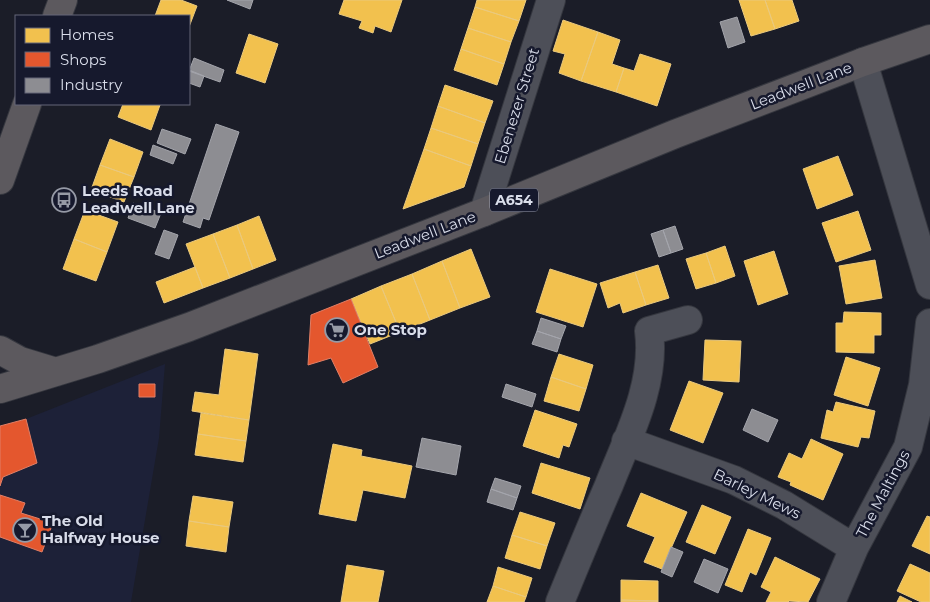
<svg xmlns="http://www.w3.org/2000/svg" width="930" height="602" font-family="Montserrat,sans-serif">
	<rect width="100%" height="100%" fill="#1b1d28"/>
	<path fill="#1d2138" d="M165,364L159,438L131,602H0V426L26,419Z"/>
	<path fill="#f2c14e" stroke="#eac97d" d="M161,0H181L197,6L189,27V16H155Z
		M344,0H402L391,32L375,26L373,33L359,28L362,21L339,14Z
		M477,0H526L519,21L475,7Z
		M739,0H765L775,29L751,36Z
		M765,0H792L799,21L775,29Z
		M475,7L519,21L511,42L468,28Z
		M563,20L598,32L581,81L559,73L565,54L553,51Z
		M468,28L511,42L504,64L461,49Z
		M598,32L620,40L612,64L624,68L616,92L581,81Z
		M249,34L278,44L265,83L236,73Z
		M461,49L504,64L497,85L454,70Z
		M640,54L671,64L657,106L616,92L624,68L634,71Z
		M445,85L493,101L485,123L438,106Z
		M123,104L160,105L151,130L118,117Z
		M438,106L485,123L478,144L431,128Z
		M431,128L478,144L471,166L424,149Z
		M110,139L143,152L134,177L100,165Z
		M424,149L471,166L464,187L403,209Z
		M838,156L853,195L817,209L803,169Z
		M100,165L134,177L124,202L91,190Z
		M85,210L118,222L107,252L74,239Z
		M858,211L871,250L836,262L822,223Z
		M259,216L276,260L253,269L237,225Z
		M237,225L253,269L230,278L213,234Z
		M213,234L230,278L203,288L186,244Z
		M74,239L107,252L96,281L63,269Z
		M725,246L735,276L716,283L706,253Z
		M471,249L490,297L460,308L442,261Z
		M774,251L788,294L758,305L744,261Z
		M706,253L716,283L696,289L686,259Z
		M875,260L882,298L846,304L839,266Z
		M442,261L460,308L430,320L412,274Z
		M658,265L669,298L646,305L635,272Z
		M195,267L203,288L164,303L156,282Z
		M550,269L597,284L583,327L536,312Z
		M635,272L646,305L623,313L620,303L608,308L600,283Z
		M412,274L430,320L400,332L381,286Z
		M381,286L400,332L370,344L351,299Z
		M844,312L881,313V335H874V353L836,352V323H843Z
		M705,340L741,341L739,382L703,380Z
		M225,349L258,354L249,420L192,411L195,392L219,395Z
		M559,354L593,365L586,389L551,377Z
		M846,357L880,368L868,406L834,395Z
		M551,377L586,389L579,411L544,401Z
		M689,381L723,393L703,443L670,430Z
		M836,402L875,411L869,438L861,437L858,447L821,438L827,410L833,412Z
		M535,410L577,424L569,447L563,445L559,458L523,446Z
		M201,413L249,420L246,441L198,434Z
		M198,434L246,441L243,462L195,455Z
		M811,439L843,454L823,500L790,485L791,482L778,477L789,453L802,459Z
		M333,444L362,450L361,456L412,466L405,498L363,490L356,521L319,514Z
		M541,463L590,478L580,509L532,493Z
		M641,493L687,512L662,569L644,562L655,537L627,526Z
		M193,496L233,502L229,527L189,521Z
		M702,505L731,517L715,554L686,542Z
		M520,512L555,523L547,546L512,535Z
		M927,516L930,517V554L912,546Z
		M189,521L229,527L226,552L186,546Z
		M748,529L771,538L756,575L750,572L742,592L725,585Z
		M512,535L547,546L540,569L505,558Z
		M775,557L820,579L808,602L789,601L788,602H766L771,592L761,587Z
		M910,564L930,573V602H921L897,591Z
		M347,565L384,571L378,602H341Z
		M498,567L532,578L526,597L493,586Z
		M621,580L658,581V601L621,600Z
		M493,586L526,597L524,602H487Z
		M900,596L912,602H897Z
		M621,600L658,601V602H621Z"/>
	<path fill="#e4572e" stroke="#e17f66" d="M351,299L378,367L343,383L331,358L308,365L311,315Z
		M139,384H155V397H139Z
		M26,419L37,463L3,477L0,486V426Z
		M0,495L25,503L21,513L53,523L42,552L0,537Z"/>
	<path fill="#8d8d92" stroke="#a4a5ac" d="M227,0H253L250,9Z
		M737,17L745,42L728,48L720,22Z
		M194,58L224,70L220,82L189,71Z
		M189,70L204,76L200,87L189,83Z
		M216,124L239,132L209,220L203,218L200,228L183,222Z
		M162,129L191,139L185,154L157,143Z
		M153,145L177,154L173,164L150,155Z
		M133,203L161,213L155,228L128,218Z
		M675,226L683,249L671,253L663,230Z
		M164,230L178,235L169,259L155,254Z
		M663,230L671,253L659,257L651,234Z
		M541,318L566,326L561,339L537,331Z
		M537,331L561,339L557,352L532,344Z
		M506,384L536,394L532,407L502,397Z
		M752,409L778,420L768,442L743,430Z
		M422,438L461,446L456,475L416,467Z
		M495,478L521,486L517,498L491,489Z
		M491,489L517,498L513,510L487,502Z
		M671,547L683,552L672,577L661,572Z
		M704,559L728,569L718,593L694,582Z"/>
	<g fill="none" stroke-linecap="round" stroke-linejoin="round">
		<g stroke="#35373f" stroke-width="30">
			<path id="minor" d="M863,62L930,285
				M484,212L551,0
				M626,441L734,480L784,505L854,548
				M560,602C576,563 592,524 609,485C628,437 656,384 649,331L688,320
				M831,602L854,548L908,447L923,385L930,323"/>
		</g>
		<g stroke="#35373f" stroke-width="30">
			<path id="primary" d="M57,16L63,0
				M0,180L27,104
				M0,350L20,361L56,372
				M0,389L98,359L189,327L484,212L675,134L863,62L930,39"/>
		</g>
		<use href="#minor" stroke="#4d4f58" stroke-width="28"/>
		<use href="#primary" stroke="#5c595e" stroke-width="28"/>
	</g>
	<defs>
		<g id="bus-ring" transform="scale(1.25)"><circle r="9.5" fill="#16192d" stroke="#969aa6" stroke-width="1.5"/><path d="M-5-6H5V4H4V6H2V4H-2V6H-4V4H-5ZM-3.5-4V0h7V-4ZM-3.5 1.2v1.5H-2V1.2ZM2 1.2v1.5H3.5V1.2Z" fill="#969aa6"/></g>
		<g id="supermarket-ring" transform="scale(1.25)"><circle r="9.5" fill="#16192d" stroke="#969aa6" stroke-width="1.5"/><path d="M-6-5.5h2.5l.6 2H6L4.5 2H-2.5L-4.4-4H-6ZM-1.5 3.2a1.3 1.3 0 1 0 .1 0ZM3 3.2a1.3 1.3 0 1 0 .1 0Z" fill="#969aa6"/></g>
		<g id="bar-ring" transform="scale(1.25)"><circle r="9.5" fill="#16192d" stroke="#969aa6" stroke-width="1.5"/><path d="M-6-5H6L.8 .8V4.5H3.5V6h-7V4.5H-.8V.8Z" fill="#969aa6"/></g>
	</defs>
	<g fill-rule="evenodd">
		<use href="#bus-ring" x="64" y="200"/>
		<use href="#supermarket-ring" x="337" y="330"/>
		<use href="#bar-ring" x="25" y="530"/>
	</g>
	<g text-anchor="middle" stroke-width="5" stroke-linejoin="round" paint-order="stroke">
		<rect fill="#16192d" stroke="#9ea2b1" stroke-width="1" x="490" y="188.5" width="48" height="23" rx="4"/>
		<g font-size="14" font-weight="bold" fill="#d9ddea">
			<text x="514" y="205">A654</text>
		</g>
		<g font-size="15" fill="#d9ddea" stroke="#16192d">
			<text transform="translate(801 86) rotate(-21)" y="5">Leadwell Lane</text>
			<text transform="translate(517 106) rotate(-73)" y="5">Ebenezer Street</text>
			<text transform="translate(425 235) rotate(-21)" y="5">Leadwell Lane</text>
			<text transform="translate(757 494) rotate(26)" y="5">Barley Mews</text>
			<text transform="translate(883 494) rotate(-62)" y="5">The Maltings</text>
		</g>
		<g font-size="15" font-weight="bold" fill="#d9ddea" stroke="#16192d" text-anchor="start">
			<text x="82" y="196">Leeds Road<tspan x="82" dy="17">Leadwell Lane</tspan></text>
			<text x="354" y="335">One Stop</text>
			<text x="42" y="526">The Old<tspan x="42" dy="17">Halfway House</tspan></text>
		</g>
	</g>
	<rect x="15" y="15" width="175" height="90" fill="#16192d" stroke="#646779"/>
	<rect x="25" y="28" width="25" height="15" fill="#f2c14e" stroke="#646779"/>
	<text x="60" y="40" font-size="15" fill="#d9ddea">Homes</text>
	<rect x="25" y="52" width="25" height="15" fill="#e4572e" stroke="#646779"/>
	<text x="60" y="65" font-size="15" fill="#d9ddea">Shops</text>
	<rect x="25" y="78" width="25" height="15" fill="#8d8d92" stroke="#646779"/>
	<text x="60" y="90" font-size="15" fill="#d9ddea">Industry</text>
</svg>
